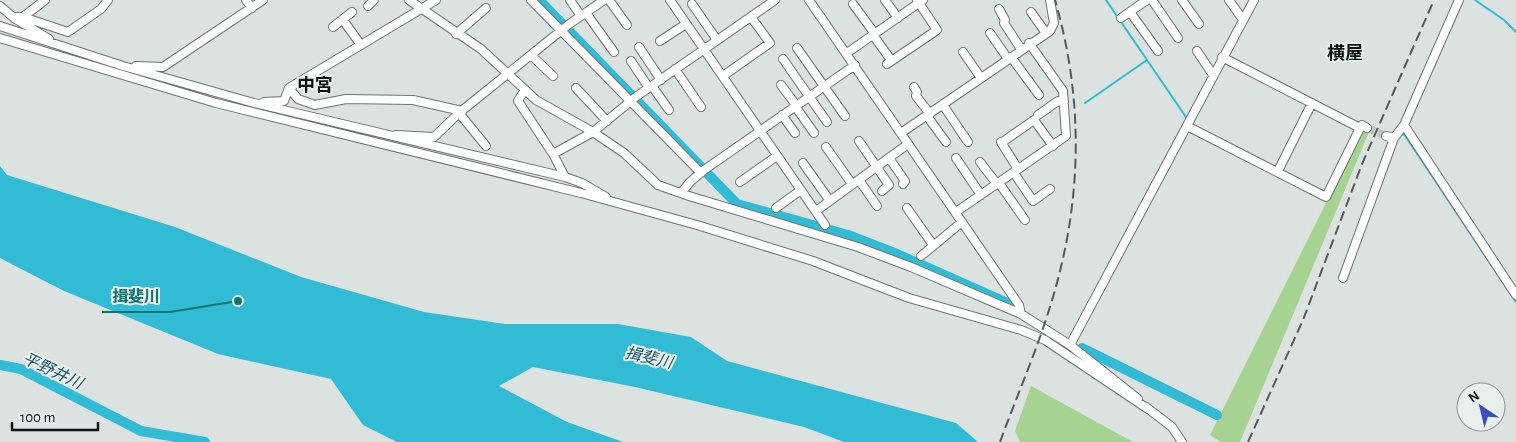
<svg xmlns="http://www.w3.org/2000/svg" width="1516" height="442" font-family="'Alegreya Sans','Noto Sans JP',sans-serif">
	<rect width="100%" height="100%" fill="#dbe2e0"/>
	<path fill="#a6d292" d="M1362,131L1369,132L1240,442H1221L1210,435Z
		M1031,386L1133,442H1020L1015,431Z"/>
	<path fill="#31bbd5" d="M0,166L7,175L175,227L301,277L424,312L505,324H618L691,337L727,361L956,423L978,442H844L804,427L635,387L533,367L499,386L567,422L623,442H397L363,425L331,379L218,354L64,291L0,258Z"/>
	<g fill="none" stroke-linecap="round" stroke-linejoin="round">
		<path stroke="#31bbd5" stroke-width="2" d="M1106,0L1188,120
			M1475,0L1504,20L1516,32
			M1085,103L1147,60
			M1399,136L1404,134L1516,302"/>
		<path stroke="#31bbd5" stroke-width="10" d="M539,0L737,204L848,235L897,254L1012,305
			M1082,348L1217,415
			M0,365L21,369L141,431L205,442"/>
		<path stroke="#bcc3c1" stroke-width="8" stroke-dasharray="8 4" stroke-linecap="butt" d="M1367,128L1386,136"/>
		<g stroke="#6d7371" stroke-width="10">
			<path id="minor" d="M246,0L252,8
				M409,0L481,49L536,100L593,132L624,153L658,185L689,196L858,247L911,267L1021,314L1070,345L1138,399
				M531,0L701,173
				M570,0L581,16
				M609,0L627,25
				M670,0L825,225
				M809,0L1019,305L1021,314
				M885,0L898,18
				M1152,0L1178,38
				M1182,0L1199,24
				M1229,0L1243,20
				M692,4L717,40
				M853,4L875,34
				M0,6L13,17H23L68,32L101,9L108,0
				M368,6L374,0
				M999,9L1005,20L1004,23L1021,49
				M1031,12L1046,33
				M1130,12L1158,51
				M586,13L614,52
				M23,17L45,0
				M14,18L49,39
				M1121,18L1147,0
				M343,20L361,45
				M0,26L123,66L254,103L565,177L582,183L606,197
				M333,27L352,12
				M990,33L1008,59
				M456,34L486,8
				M873,35L891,60
				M0,38L216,103L581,193L697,225L813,261L909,298L1021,330L1045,340L1148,409
				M660,41L686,24
				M639,47L661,80
				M797,48L845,116
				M1197,51L1213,75
				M963,52L981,78
				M847,53L923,0
				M532,56L553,76
				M1011,57L1039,95
				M1222,57L1360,128L1362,125L1367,128
				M783,59L827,122
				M631,61L649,88
				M887,64L937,30L917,0
				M136,66L163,67L263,0
				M675,69L701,107
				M723,76L770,43L751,17
				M781,85L796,105
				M652,86L669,110
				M914,87L917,92L916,96L930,114
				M289,88L298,99L315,105L346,99L413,100L462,111
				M576,88L607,121
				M524,91L518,101L553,154L565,177
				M264,102L284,101L289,88L436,0
				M943,105L968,142
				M795,106L814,133
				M459,113L486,146
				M782,115L795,133
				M1038,115L1058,101L1064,102
				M927,116L946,142
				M1404,125L1516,295
				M1187,126L1326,197L1360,128
				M901,133L1050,31L1054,23L1050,0
				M396,135L434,137L459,113L568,25L604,0
				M1386,136L1394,138L1404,125L1459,0
				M859,141L889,185L882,191
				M1004,141L1034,120L1053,146
				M1001,142L1018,169
				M826,147L852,184
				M553,154L593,132L637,96L775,0
				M889,158L905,181L903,184
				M956,158L981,195
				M980,162L997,184
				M803,163L830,201
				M1278,171L1312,103
				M1014,173L1033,201L1050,189
				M859,180L877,206
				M740,182L777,156
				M999,183L1025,220
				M681,193L690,182L704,170L855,65
				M776,208L801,190
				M907,208L933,245
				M816,211L908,144
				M956,212L1066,136L1063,91L1029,43
				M921,256L962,222
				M1343,278L1394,138
				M1070,345L1254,0
				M1146,407L1172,427L1182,442"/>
		</g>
		<use href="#minor" stroke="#fff" stroke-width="8"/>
		<path stroke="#565b5a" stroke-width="2" stroke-dasharray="10 5" stroke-linecap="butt" d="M1000,442C1016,398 1035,355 1049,310C1082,207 1085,104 1055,0
			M1248,442L1303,320L1362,164L1434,0"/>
	</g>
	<g text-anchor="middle" stroke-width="4" stroke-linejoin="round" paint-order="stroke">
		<g font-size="16" font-style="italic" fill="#215762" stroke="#e8efed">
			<text transform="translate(649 357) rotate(13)" y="6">揖斐川</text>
			<text transform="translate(53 370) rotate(25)" y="6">平野井川</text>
		</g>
		<g font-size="18" font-weight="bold" fill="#0e1110" stroke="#e8efed">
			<text x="1345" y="59">横屋</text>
			<text x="315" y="91">中宮</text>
		</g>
	</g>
	<path fill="none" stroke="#0f766e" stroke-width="2" d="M238 301L170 312H102"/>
	<circle fill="#0f766e" stroke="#e8efed" stroke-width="2" cx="238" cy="301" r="5"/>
	<g font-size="16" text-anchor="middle" font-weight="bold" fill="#0f766e" stroke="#e8efed" stroke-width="4" stroke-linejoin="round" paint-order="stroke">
		<text x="136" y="302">揖斐川</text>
	</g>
	<g transform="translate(1481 407) rotate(325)"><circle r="24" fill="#e8efed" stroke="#919695"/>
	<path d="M0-4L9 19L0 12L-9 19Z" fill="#3b4ec1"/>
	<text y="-8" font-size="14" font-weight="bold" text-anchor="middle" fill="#0e1110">N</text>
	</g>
	<path d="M12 422v8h86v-8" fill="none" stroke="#0e1110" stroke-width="2.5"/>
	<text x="20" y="422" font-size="15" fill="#0e1110" stroke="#e8efed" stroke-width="4" paint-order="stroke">100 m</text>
</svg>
